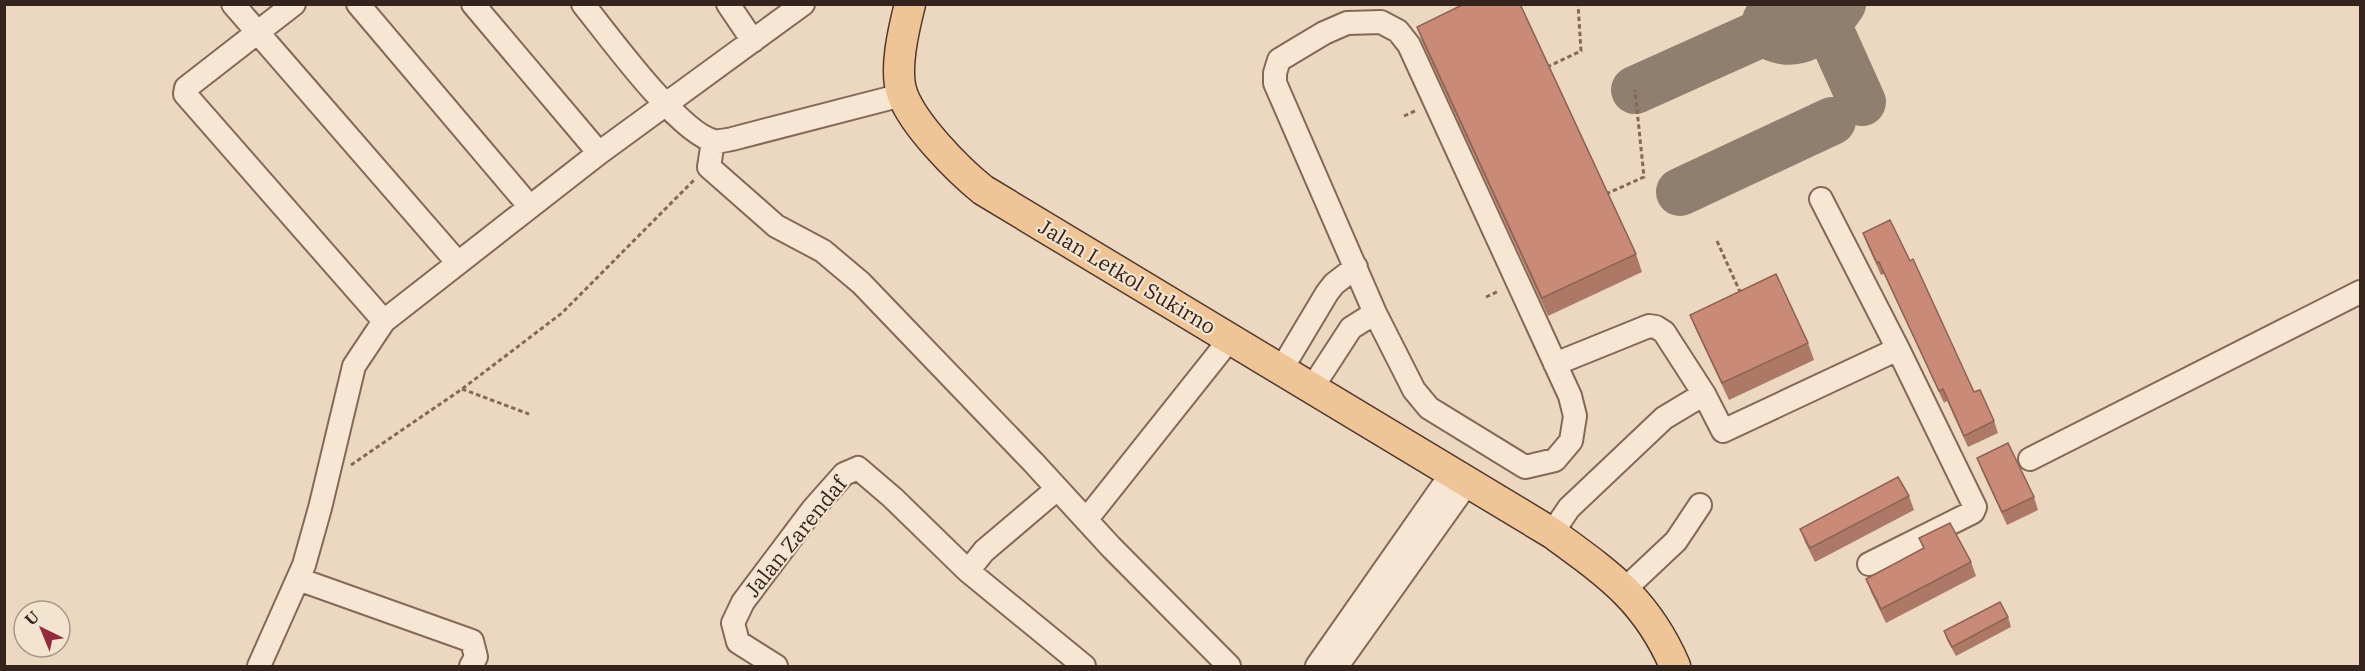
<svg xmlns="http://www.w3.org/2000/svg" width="2365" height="671" font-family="'IBM Plex Serif',serif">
	<rect width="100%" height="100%" fill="#ecd7c0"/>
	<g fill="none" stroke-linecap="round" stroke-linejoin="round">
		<path stroke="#907e6e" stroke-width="48" d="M1775,4L1766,21L1764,32C1794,54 1824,31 1842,4
			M1818,4L1862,102
			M1635,90L1764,32
			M1680,192L1832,121"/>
		<g stroke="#846859" stroke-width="26">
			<path id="minor" d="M233,4L458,263
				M294,4L186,88L185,94L384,321
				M358,4L530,207
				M473,4L599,153
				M583,4C608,35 679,133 714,141C720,142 726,140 732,139L902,95
				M728,4L753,41
				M1381,22L1398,31L1409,45L1570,396L1575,416L1571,441L1555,460L1525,467L1429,408L1414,390L1375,313L1275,83V73L1279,60L1324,33L1347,23Z
				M713,141L709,167L776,226L823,251L861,283L1033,462L1111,547L1229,666
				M1821,199L1898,349L1975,507L1973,512L1869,564
				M1555,364L1649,326L1656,327L1664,332L1704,394L1723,431L1898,349
				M1281,370L1327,293L1334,284L1356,267
				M1312,388L1351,328L1375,313
				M2030,459L2360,292
				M1057,489L984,551L968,571L1084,666
				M1086,520L1230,339
				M1552,533L1569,508L1664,418L1704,394
				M298,579L472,641L476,657L471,666
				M1625,589L1676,541L1700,505
				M259,666L304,565L320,508L354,366L384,321L599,153L803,4
				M776,666L738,642L733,623L743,602L813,509L844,474L858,468L893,498L968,571
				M1317,666L1452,473
				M1337,666L1468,482"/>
		</g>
		<g stroke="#52382d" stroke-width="33">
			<path id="major" d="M910,4C904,28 893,72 903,96C915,126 957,169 983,190L1552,533C1608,574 1646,599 1675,666"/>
		</g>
		<path stroke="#846859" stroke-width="3" stroke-dasharray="4.5 3" stroke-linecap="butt" d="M1547,67L1581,51L1578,4
			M1404,116L1417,110
			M1606,194L1644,177L1635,90
			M1717,241L1741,294
			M1486,297L1499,291
			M462,389L529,414
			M351,465L462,389L562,313L695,179"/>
		<use href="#minor" stroke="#f7e6d3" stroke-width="22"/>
		<use href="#major" stroke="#efc598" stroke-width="30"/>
	</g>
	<path fill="#ad7866" d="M1417,27L1636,254L1642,272L1548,316L1423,44Z
		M1863,233L1910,261L1974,392L1994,421L1998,433L1968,447L1947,401L1944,403L1884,274L1881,275L1867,244Z
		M1690,315L1808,343L1814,360L1729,400L1697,332Z
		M1977,458L2034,497L2038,510L2007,525L1982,471Z
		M1909,496L1914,510L1815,562L1805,542L1800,529Z
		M1919,538L1971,562L1976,576L1886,623L1871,592L1866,579L1923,548Z
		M2008,617L2011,627L1956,656L1947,640L1944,631Z"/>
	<path fill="#c98b77" stroke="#8d6153" stroke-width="1.5" d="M1464,4H1520L1636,254L1542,298L1417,27Z
		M1890,220L1910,261L1913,259L1974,392L1980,390L1994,421L1964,436L1943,389L1939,391L1879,262L1877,263L1863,233Z
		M1776,274L1808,343L1722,383L1690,315Z
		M2008,443L2034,497L2002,512L1977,458Z
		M1898,477L1909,496L1810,548L1800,529Z
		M1950,523L1971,562L1881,609L1866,579L1924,548L1919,538Z
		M2000,602L2008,617L1952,647L1944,631Z"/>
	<g text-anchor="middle" stroke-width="4.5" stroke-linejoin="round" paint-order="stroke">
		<g font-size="21" fill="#34241d" stroke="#f4e3cf">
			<text transform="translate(1127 277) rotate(31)" y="7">Jalan Letkol Sukirno</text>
			<text transform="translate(796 537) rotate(-51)" y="7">Jalan Zarendaf</text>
		</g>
	</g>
	<rect width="2365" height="671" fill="none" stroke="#34241d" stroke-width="12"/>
	<g transform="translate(42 629) rotate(317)"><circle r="28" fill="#f4e3cf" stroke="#a79788" stroke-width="1.5"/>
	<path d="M0-4.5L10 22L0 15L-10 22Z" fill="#922b3d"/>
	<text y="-9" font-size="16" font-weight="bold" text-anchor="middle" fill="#34241d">U</text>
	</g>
</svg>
